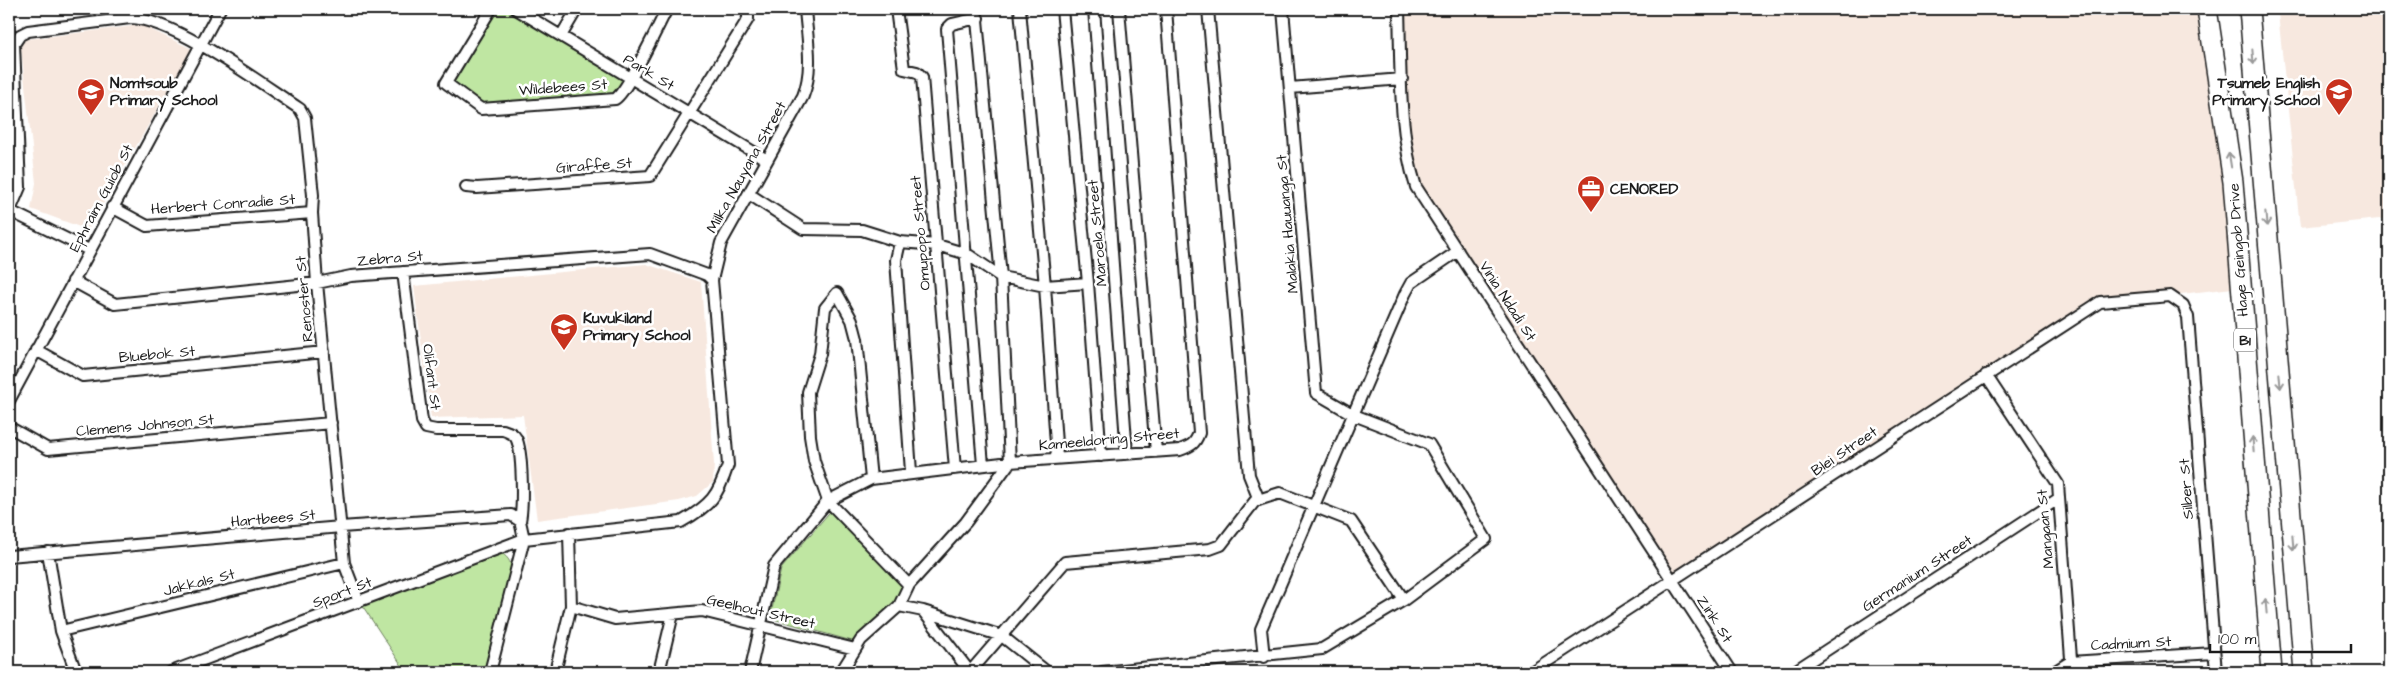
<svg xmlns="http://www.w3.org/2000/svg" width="2398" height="681" font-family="'Architects Daughter',sans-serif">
	<rect width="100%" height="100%" fill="#fff"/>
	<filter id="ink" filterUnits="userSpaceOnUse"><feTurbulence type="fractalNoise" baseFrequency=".02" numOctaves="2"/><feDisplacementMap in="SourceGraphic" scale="10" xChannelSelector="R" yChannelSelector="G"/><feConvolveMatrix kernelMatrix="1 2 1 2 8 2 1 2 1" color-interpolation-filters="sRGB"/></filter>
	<g filter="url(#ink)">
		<path fill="#f7e8df" d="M1399,9H2207L2241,287L2095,304L1673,582L1416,187L1407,159Z
			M2328,9H2389V218L2300,227L2278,13Z
			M141,25L192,49L88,230L31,209L36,183L20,40Z
			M646,264L701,282L714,464L713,482L697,496L679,501L537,520L523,415L431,418L414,286Z"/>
		<path fill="#bfe6a2" stroke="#6e815f" d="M491,9H516L630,78L618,97L481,109L447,80Z
			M834,507L905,581L897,603L852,641L770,618L781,569Z
			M503,554C512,561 512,567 511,577L486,672H406L362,605L489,557Z"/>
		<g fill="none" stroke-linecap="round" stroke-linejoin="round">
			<g stroke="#1c1c1c" stroke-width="14">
				<path id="street" d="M491,9L446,83L481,109L615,99C628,91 658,26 667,9
					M516,9L767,160
					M896,9L904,69L917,72L922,77L955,469
					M1020,9L1045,286L1057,458
					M1062,9L1088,283L1101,456
					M1094,9L1127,454
					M1119,9L1156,452
					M1208,9L1249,475L1259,500
					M1399,9C1401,68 1398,130 1416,187L1732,672
					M978,18L952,24L947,29L983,465
					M561,36L577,9
					M1290,88L1402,79
					M466,187L477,188L650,176L748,19V9
					M749,194L803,229L862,230L900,242L937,245L967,254L1001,277L1045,286L1088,283
					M112,207L147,226L312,213
					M10,211L89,250
					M9,213L20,187L14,44L20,35L28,31L130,18C175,19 260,83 300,109L305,118L313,195L312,213L317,283L344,563L359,602
					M900,242L896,260L911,472
					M403,272L422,421L426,428L436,430H503C509,432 513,433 516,438C523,451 523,506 520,521
					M73,281L115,304L317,283L351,276L650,254L707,275L712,280
					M36,350L83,376L324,352
					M1986,375L2058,484L2072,672
					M9,401L220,9
					M9,427L48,449L331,423
					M871,479L857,339L852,320L837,293L825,308L820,354L808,392L810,436L814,461L828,501L909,585
					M48,552L61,631L76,672
					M9,556L341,527L511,515L520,521L524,539L490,672
					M571,606L615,619L702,611L855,649
					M899,606L923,611L1002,636L1047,672
					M923,611L970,672
					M61,631L344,563
					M1264,657L1261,629L1405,294L1411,283L1458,251
					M171,672L524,539L681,522C711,505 718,496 728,465L712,280L721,243L803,96C814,68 807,38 805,9
					M555,672L571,606L569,533
					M659,672L673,614
					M750,672L774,566L828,501L871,479L1010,462L1001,277L976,9
					M841,672L861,640L899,606L909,585L966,522L1010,462L1180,450C1191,446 1195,444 1199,433L1166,9
					M970,672L1065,562L1210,549L1221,545L1255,501L1280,493L1351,521L1404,600
					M1102,672L1322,649L1404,600L1486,539L1429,444L1354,415L1316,393L1283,9
					M1531,672L2100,302L2170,296L2183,305L2188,317L2216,672
					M1793,672L2058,499
					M2054,672L2070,662L2214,653"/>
			</g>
			<g stroke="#1c1c1c" stroke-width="22">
				<path id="highway" d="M2207,9L2233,182L2272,672
					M2249,9L2304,672"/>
			</g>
			<use href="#street" stroke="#fff" stroke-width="10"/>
			<use href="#highway" stroke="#fff" stroke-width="19"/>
		</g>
		<defs><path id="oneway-shaft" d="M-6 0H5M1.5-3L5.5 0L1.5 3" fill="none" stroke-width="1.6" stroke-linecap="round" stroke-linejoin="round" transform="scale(1.25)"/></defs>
		<g stroke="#999">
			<use href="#oneway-shaft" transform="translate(2253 57) rotate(85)"/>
			<use href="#oneway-shaft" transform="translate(2230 160) rotate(-99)"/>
			<use href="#oneway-shaft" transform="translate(2266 219) rotate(85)"/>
			<use href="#oneway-shaft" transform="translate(2280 381) rotate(85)"/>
			<use href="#oneway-shaft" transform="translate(2253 444) rotate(-95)"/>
			<use href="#oneway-shaft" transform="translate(2293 543) rotate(85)"/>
			<use href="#oneway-shaft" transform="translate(2266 606) rotate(-95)"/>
		</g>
	</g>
	<defs>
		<g id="school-pin" transform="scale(1.4375)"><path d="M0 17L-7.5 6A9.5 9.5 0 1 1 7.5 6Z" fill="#c8321e" stroke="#fff"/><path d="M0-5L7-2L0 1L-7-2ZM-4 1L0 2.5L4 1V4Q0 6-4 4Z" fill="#fff"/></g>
		<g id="office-pin" transform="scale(1.4375)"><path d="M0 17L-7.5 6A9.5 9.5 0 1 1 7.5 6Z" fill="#c8321e" stroke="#fff"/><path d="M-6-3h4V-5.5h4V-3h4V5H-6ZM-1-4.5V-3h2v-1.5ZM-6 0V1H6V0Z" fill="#fff"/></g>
	</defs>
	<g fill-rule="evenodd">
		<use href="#school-pin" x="91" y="92"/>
		<use href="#school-pin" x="2339" y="92"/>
		<use href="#office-pin" x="1591" y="189"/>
		<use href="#school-pin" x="564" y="327"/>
	</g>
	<g text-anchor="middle" stroke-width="5" stroke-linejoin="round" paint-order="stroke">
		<rect fill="#fff" stroke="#606060" stroke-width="1" x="2234" y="328.5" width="22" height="23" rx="4"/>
		<g font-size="14" font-weight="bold" fill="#1c1c1c">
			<text x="2245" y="345">B1</text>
		</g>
		<g font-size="15" fill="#1c1c1c" stroke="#fff">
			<text transform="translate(649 72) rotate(31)" y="5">Park St</text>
			<text transform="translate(563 87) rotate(-4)" y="5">Wildebees St</text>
			<text transform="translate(594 165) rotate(-4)" y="5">Giraffe St</text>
			<text transform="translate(746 167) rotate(-61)" y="5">Milka Nauyana Street</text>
			<text transform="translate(101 198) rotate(-62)" y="5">Ephraim Guiob St</text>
			<text transform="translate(223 204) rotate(-4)" y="5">Herbert Conradie St</text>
			<text transform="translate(1287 224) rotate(-95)" y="5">Malakia Hauuanga St</text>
			<text transform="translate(920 233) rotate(-95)" y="5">Omupopo Street</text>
			<text transform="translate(1097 233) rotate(-95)" y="5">Maroela Street</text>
			<text transform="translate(2238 250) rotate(-94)" y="5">Hage Geingob Drive</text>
			<text transform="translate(390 258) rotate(-5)" y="5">Zebra St</text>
			<text transform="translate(304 299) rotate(-95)" y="5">Renoster St</text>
			<text transform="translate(1508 301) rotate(57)" y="5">Vinia Ndadi St</text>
			<text transform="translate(157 354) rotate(-5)" y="5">Bluebok St</text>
			<text transform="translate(432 377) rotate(83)" y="5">Olifant St</text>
			<text transform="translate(145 425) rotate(-5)" y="5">Clemens Johnson St</text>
			<text transform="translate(1109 439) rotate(-5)" y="5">Kameeldoring Street</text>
			<text transform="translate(1844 451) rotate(-34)" y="5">Blei Street</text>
			<text transform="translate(2186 489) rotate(-94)" y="5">Silber St</text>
			<text transform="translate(273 518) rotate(-5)" y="5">Hartbees St</text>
			<text transform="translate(2045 529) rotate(-95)" y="5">Mangaan St</text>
			<text transform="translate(1917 573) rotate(-33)" y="5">Germanium Street</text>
			<text transform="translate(199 582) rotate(-14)" y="5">Jakkals St</text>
			<text transform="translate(342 592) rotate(-21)" y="5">Sport St</text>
			<text transform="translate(761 611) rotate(13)" y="5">Geelhout Street</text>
			<text transform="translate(1715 619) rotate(57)" y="5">Zink St</text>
			<text transform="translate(2131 643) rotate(-3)" y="5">Cadmium St</text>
		</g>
		<g font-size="15" font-weight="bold" fill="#1c1c1c" stroke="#fff" text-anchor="start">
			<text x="110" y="88">Nomtsoub<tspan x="110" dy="17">Primary School</tspan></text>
			<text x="2320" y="88" text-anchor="end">Tsumeb English<tspan x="2320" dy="17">Primary School</tspan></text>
			<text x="1610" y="194">CENORED</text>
			<text x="583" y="323">Kuvukiland<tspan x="583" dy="17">Primary School</tspan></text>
		</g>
	</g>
	<rect width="2398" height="681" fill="none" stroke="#fff" stroke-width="30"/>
	<rect x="15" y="15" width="2368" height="651" fill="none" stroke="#1c1c1c" stroke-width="2" filter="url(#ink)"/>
	<path d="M2210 644v8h141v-8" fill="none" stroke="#1c1c1c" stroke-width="2.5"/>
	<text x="2218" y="644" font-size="15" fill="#1c1c1c" stroke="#ffffff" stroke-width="4" paint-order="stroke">100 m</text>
</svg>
